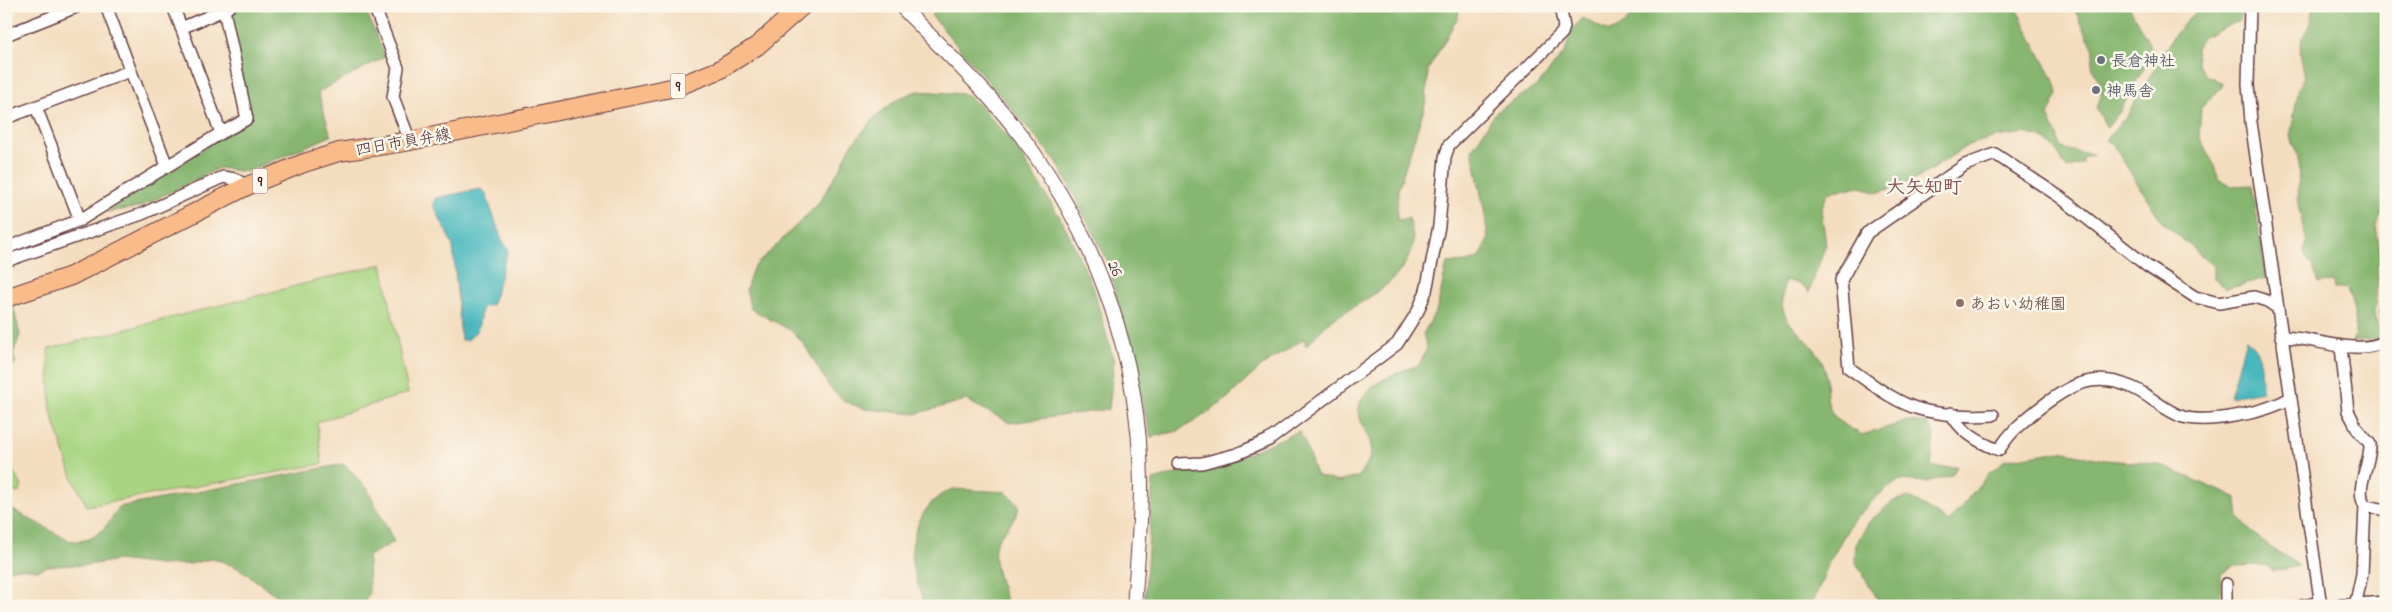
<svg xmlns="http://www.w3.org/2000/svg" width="2392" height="612" font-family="'Indie Flower','Klee One',sans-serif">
	<rect width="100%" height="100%" fill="#fbf7ec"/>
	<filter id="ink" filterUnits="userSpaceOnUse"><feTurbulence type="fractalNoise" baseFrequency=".02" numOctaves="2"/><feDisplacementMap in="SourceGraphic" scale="10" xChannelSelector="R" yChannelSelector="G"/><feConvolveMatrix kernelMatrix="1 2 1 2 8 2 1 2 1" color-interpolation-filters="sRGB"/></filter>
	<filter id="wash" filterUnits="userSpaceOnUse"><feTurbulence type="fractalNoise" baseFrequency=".0096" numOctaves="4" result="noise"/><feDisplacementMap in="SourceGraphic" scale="20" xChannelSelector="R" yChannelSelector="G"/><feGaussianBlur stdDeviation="1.12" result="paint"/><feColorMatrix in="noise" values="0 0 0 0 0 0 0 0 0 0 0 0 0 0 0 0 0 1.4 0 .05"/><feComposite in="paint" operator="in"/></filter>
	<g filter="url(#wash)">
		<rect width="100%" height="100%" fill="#f4ddbf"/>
		<path fill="#a9d582" stroke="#7a7a56" d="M382,264L408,393L317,422L322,464L87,506L72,477L51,411L48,349Z
			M2386,284V340L2378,314Z
			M6,460L22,486L19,493L6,490Z"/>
		<path fill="#86b670" stroke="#686a4e" d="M233,6H364L385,57L318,92L331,136L246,172L219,168L140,207L107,212L249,119L225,11Z
			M940,6H1459L1458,17L1428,70L1426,102L1398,190L1397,220L1409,218C1411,227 1415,238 1412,248C1402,283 1365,299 1337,317C1325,324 1316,336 1306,346L1304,339L1262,366L1223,402L1197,420L1178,431L1151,437L1108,262L1057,162L931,15Z
			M1637,6H2023L2018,12L2056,84L2058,94L2048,115L2062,148L2072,151L2093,154L2082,158V164L2067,169L2055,148L2041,137L2024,133L1996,137L1968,145L1920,177L1902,185L1876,193L1860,186L1828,192L1821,209L1826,244L1809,292L1802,285L1786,280C1770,324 1805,329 1821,359C1831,377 1821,403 1836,418C1842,425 1854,430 1862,435L1908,421L1926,423L1934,434L1931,467H1957L1952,475L1926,482L1900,480L1877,496L1852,522L1829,562L1815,598L1801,606H1144L1153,480L1239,457L1299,431L1305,443L1316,475L1338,482L1358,477C1361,471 1368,464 1370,457C1375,439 1361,429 1359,413C1356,386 1400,371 1419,365L1427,348L1423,334L1437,309L1447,263L1468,262L1480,257L1488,239L1484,209L1472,150L1496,112L1538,85L1566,50L1571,30L1583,18L1609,32L1624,25Z
			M2073,6H2129L2153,51L2121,110L2107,128L2096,107L2101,97V88L2092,65L2094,50Z
			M2200,6H2242L2239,21L2202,38L2196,48L2197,63L2204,74L2222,83L2221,88L2201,108L2199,137L2213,163L2219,180L2231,186L2252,185L2266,278L2226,289L2214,278V266L2162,222L2113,145L2106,140L2128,114L2172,38Z
			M2314,6H2386V205L2376,225L2381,259L2377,266L2378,279L2374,315L2382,339L2352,341C2360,324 2352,305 2348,288H2334L2333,282L2319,283L2312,265L2307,260L2304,250L2307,243L2298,205L2299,156L2292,143L2291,132L2299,87L2305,77L2300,53L2302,38L2311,23Z
			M917,91L964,94L980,106L1013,143L1064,224L1093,287L1114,361L1109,409L1010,423L966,400L915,414L865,409L846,402L830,388L804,344L790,330L751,309L746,290L753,268L818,204L842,165L850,147L876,116L899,98Z
			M13,305L20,335L13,354L16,363L6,373V307Z
			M2060,451L2105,460L2157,464L2237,498L2239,518L2266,545L2285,556L2299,566L2273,571L2266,565L2233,566L2221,574L2220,606H1878V600L1855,561L1856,544L1869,522L1893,501L1909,497L1949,522L1988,474L2005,460Z
			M344,464L367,488L394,542L368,556L369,592L363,606H301L273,593L240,569L221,561L211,559L190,564L158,565L118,560L88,565L48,566L38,570L19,568L6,570V506L68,540C93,546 107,527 119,507Z
			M953,489L1006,492L1019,505C1017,520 1007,526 999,538C987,554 1003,589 1008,606H925C921,592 913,575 912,561C910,532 925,498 953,489Z"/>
		<path fill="#49b8be" stroke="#4a6c74" d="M480,189L485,192L502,240L508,249L492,305L482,307L478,329L468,340H461L453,246L433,204L436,198Z
			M2246,339C2264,354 2261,370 2262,391L2230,397Z"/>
	</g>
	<g filter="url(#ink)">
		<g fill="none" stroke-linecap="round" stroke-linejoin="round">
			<g stroke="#643c41" stroke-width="14">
				<path id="minor" d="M106,6L167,166
					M374,6L398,68L393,97L410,141
					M2250,6L2248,84L2251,122L2321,606
					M181,28L224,10
					M6,35L79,6
					M36,107L80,220
					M6,118L130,71
					M221,133L247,119L224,10L230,6
					M6,248L80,220L221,133L173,6
					M6,261L142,214L223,177L235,179L247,186
					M2281,337C2314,337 2356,357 2386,341
					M2341,347L2348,411L2358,430L2370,444C2371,463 2354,488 2365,506
					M1951,413C1960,432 1980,443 1999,450C2010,432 2024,420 2041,407C2070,385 2094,371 2131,387C2149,394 2164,411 2183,417C2209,424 2268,412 2290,398
					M1993,415C1972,417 1940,415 1919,409C1894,402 1871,383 1849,368L1841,280L1867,233L1965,165L1995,154L2060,197L2147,266L2195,297L2219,303L2254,297L2267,301L2276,307
					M1178,464L1202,463L1237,454L1269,440L1397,344L1418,311L1426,291L1439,226L1445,157L1449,145L1562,33L1564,27L1560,6
					M2356,602L2362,574L2365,506L2386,510
					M2226,606V584
					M2302,606L2321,603
					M2329,606L2386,602"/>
			</g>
			<g stroke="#643c41" stroke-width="16">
				<path id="tertiary" d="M901,6C941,48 984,87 1019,133C1097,235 1140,357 1141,485C1141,525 1137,566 1134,606"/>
			</g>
			<g stroke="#643c41" stroke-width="20">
				<path id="primary" d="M6,298L71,276L247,186L304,163L339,152L410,141L676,87L719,70L757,46L802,6"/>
			</g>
			<use href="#minor" stroke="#fff" stroke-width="11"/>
			<use href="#tertiary" stroke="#fff" stroke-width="14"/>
			<use href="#primary" stroke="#fabb8b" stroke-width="18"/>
		</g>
	</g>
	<g fill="#6b7280" stroke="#fbf7ec" stroke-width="2">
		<circle cx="2101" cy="60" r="5"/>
		<circle cx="2096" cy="90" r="5"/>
	</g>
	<circle fill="#8d6e63" stroke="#fbf7ec" stroke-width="2" cx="1960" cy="303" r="5"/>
	<g text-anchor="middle" stroke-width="5" stroke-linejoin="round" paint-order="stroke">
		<g fill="#fbf7ec" stroke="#7f6065" stroke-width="1">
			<rect x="670.5" y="73.5" width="15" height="25" rx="4"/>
			<rect x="252.5" y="168.5" width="15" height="25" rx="4"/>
		</g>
		<g font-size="15" font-weight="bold" fill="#4a1f2b">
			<text x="678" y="91">9</text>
			<text x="260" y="186">9</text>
		</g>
		<g font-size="16" font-weight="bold" fill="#5b616d" stroke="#fbf7ec" text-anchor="start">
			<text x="2111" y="66">長倉神社</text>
			<text x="2106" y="96">神馬舎</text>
		</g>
		<g font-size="16" fill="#4a1f2b" stroke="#fbf7ec">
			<text transform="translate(403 141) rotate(-10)" y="6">四日市員弁線</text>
			<text transform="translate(1116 268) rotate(67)" y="6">26</text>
		</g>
		<g font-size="16" font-weight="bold" fill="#785e54" stroke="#fbf7ec" text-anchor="start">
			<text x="1970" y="309">あおい幼稚園</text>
		</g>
		<g font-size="19" font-weight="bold" fill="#845256" stroke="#fbf7ec">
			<text x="1924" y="193">大矢知町</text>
		</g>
	</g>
	<rect width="2392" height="612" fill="none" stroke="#fbf7ec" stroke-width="25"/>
</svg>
